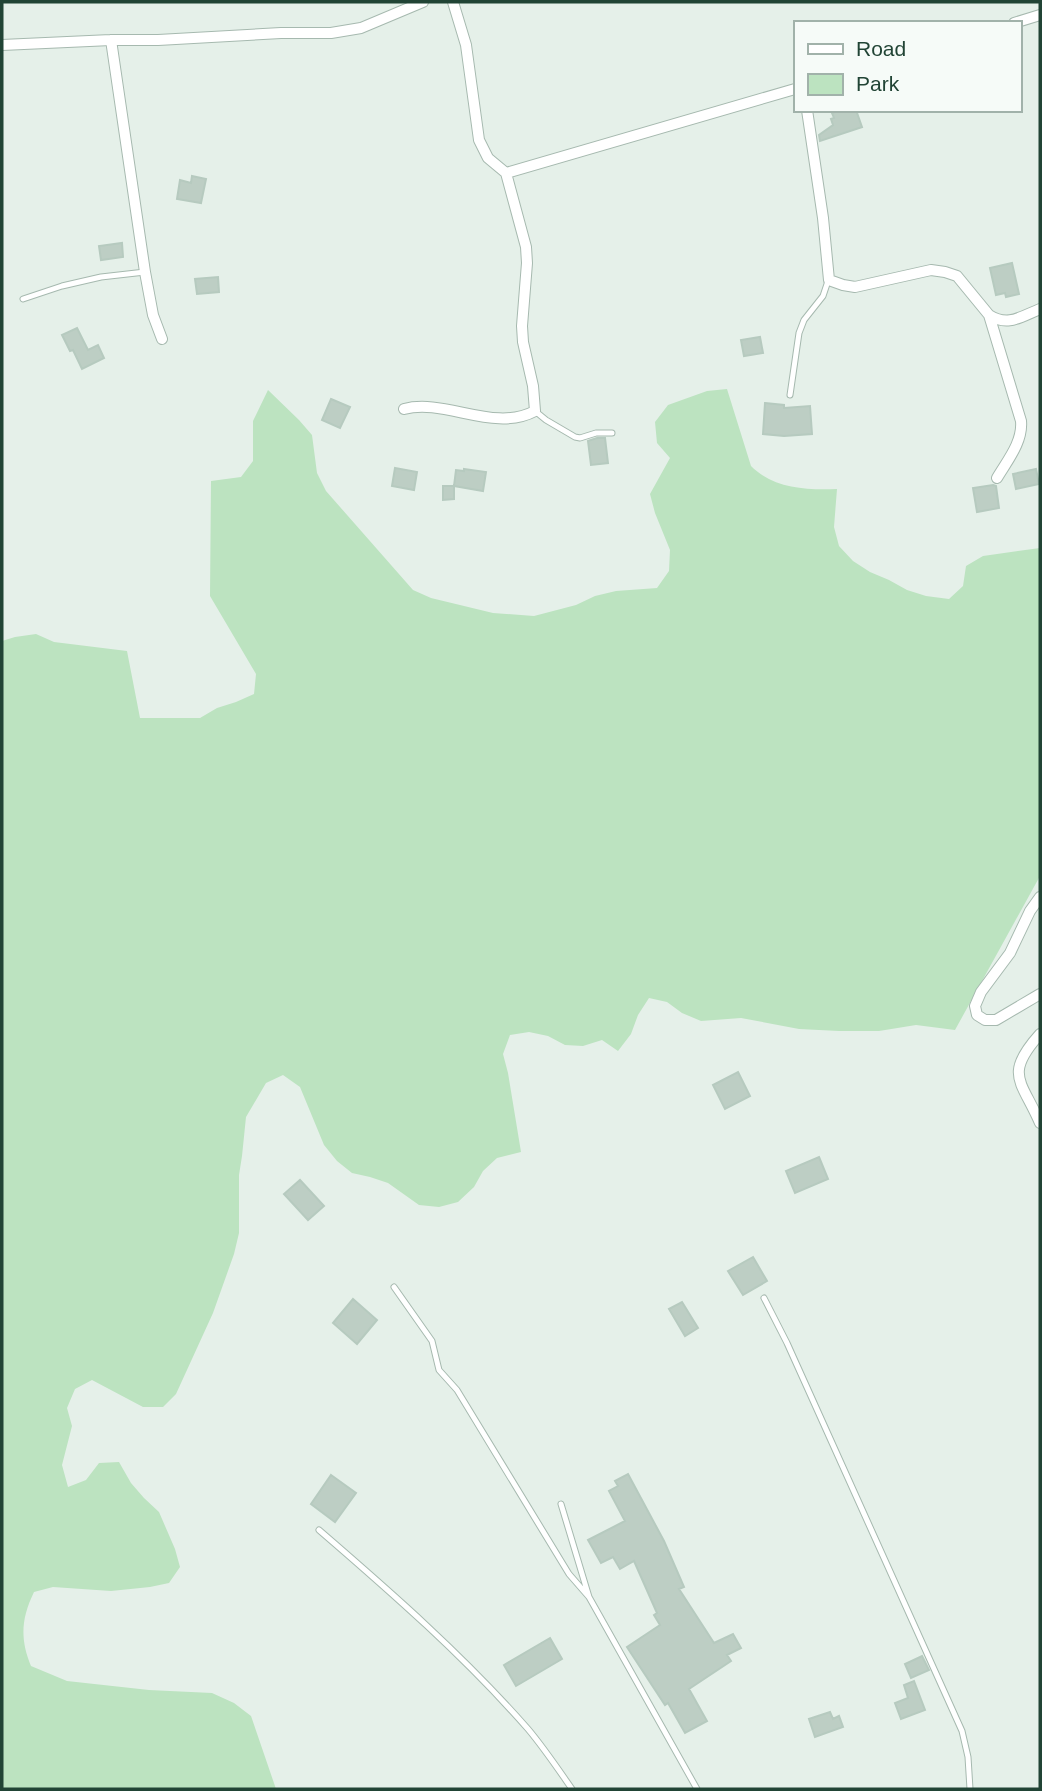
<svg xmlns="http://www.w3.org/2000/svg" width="1042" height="1791" font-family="Arial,sans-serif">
	<rect width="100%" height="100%" fill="#e5f0e9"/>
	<path fill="#bce3c0" d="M727,389L751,466C774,489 806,490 837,489L834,527L839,546L853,561L870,572L889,580L907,590L926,596L949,599L963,586L966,566L983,556L1040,548V876L955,1030L916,1025L879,1031H839L799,1029L741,1018L701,1021L682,1013L667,1002L649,998L638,1015L631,1034L618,1051L602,1040L583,1046L565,1045L548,1036L529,1032L510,1035L503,1054L508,1073L521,1152L497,1158L483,1171L474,1187L458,1202L439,1207L419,1205L388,1183L370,1177L352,1173L337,1161L324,1145L300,1087L283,1075L266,1083L246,1117L242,1156L239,1175V1233L234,1254L213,1313L176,1394L163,1407H143L92,1380L75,1389L67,1408L72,1426L62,1465L68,1487L86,1480L99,1463L119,1462L131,1483L144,1498L159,1512L175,1549L180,1567L169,1583L150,1587L111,1591L53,1587L34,1592C21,1619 20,1639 31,1666L67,1681L149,1690L212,1693L234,1703L251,1716L276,1789H2V641L15,637L36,634L54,642L127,651L140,718H200L217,708L236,702L254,694L256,674L210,596L211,481L241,477L253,461V421L268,390L299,420L312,435L317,473L326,491L413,590L431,598L493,613L534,616L576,605L595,596L616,591L657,588L669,571L670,550L655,513L650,494L670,458L657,443L655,422L668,405L707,391Z"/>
	<path fill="#bdcec4" stroke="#b6cabf" stroke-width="2" d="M840,110H856L862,127L820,141L819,135L833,125L831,119L834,118L832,113Z
		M192,176L206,179L201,203L177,199L180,180L191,183Z
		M122,243L123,257L101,260L99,246Z
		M1012,263L1019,294L1006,297L1005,293L996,295L990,268Z
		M218,277L219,292L197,294L195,279Z
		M77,328L88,350L98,345L104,358L82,369L73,350L70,351L62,335Z
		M760,337L763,353L744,356L741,340Z
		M331,399L350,407L340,428L322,420Z
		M765,403L784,405V408L810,406L812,434L784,436L763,434Z
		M597,438H605L608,463L591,465L588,441Z
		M395,468L417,472L414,490L392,486Z
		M464,469L486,472L483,491L454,486V499L443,500V486H454L456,470L464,471Z
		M1036,469L1039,484L1016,489L1013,474Z
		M993,485L996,486L999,508L977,512L973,488Z
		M738,1072L750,1096L725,1109L713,1085Z
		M819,1157L828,1179L795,1193L786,1171Z
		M300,1180L324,1206L308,1220L284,1194Z
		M753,1257L767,1281L743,1295L728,1271Z
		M353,1299L377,1320L357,1344L333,1323Z
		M682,1302L698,1328L685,1336L669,1309Z
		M628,1474L664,1541L684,1587L679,1589L714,1643L733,1634L741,1648L727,1655L731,1661L689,1689L707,1721L685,1733L668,1703L665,1705L627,1647L660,1625L654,1615L657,1613L634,1561L620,1569L613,1557L601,1563L588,1540L625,1521L609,1491L618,1486L615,1481Z
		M331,1475L356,1493L335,1522L311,1504Z
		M550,1638L562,1659L516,1686L504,1665Z
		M922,1656L929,1670L911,1678L905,1664Z
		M914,1681L925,1710L901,1719L895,1703L908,1698L904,1685Z
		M830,1712L833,1719L839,1716L843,1727L815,1737L809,1719Z"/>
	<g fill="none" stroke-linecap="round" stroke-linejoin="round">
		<g stroke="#a6b9af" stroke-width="7">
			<path id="lane" d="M23,299L62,286L101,277L145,272
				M790,395L799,333L804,320L823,296L828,281
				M535,411L546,420L575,437L580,438L596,433H612
				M394,1287L432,1341L439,1370L457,1390L569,1574L589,1597
				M764,1298L787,1343L962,1731L968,1757L970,1789
				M561,1504L589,1597L697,1789
				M319,1530C392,1593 464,1656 528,1729C544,1748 558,1769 572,1789"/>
		</g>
		<g stroke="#a6b9af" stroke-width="12">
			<path id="street" d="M1014,23L1040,15
				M111,40L145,272L153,315L162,339
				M2,45L111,40H158L281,33H331L361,28L423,2
				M807,110L823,218L829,280L843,285L855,287L931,270L945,272L957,276L989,315L1021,421C1023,442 1007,461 997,478
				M506,173L795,89
				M989,315C1008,327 1020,317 1040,309
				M404,409C445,398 494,433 535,411L533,386L523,342L522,326L527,263L526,247L506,173L488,158L479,140L466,45L453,2
				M1040,897L1030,911L1010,953L981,992L975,1006L977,1015L985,1020H996L1040,994
				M1040,1034C1003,1075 1022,1081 1040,1123"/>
		</g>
		<use href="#lane" stroke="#fff" stroke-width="5"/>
		<use href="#street" stroke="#fff" stroke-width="10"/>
	</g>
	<rect width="1042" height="1791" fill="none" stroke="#214435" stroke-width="7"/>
	<rect x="794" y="21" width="228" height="91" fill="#f6fbf8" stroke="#a1b2aa" stroke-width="2"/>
	<rect x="808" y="44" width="35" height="10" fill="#ffffff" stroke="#a1b2aa" stroke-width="2"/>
	<text x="856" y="56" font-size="21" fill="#214435">Road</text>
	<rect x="808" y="74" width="35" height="21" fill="#bce3c0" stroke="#a1b2aa" stroke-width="2"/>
	<text x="856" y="91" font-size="21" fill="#214435">Park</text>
</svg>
